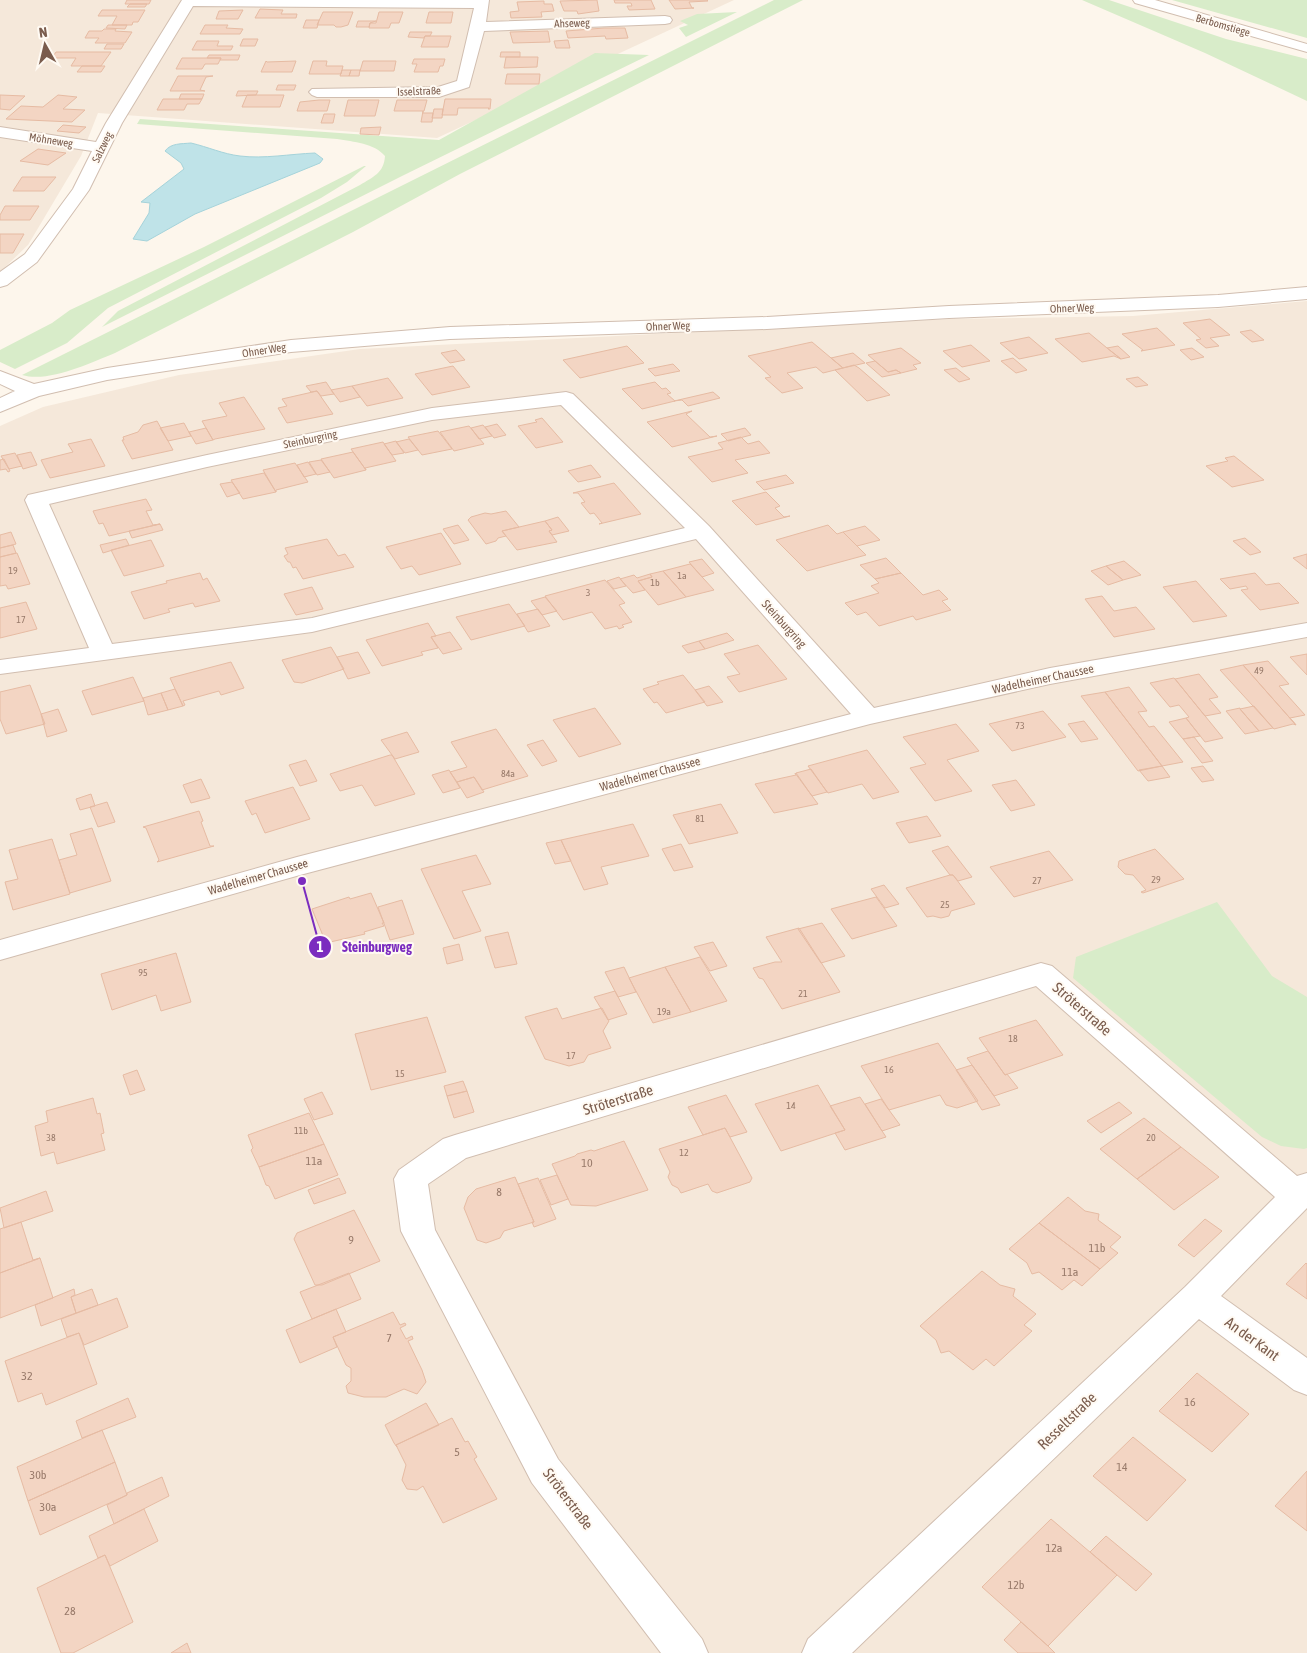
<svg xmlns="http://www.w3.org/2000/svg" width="1307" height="1653" font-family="'Asap Condensed',sans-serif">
	<rect width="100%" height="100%" fill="#fdf6ec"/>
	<path fill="#f5e8da" d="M0,0H734L437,138L98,113L81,156L28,245L0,272Z
		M1307,301V1653H0V426L43,407L179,375L360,349L950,319L1133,316Z"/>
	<path fill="#d8ecc9" d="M774,0H803L460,174L353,232L115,353C90,363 49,383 22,375Z
		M1082,0H1109L1226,39L1307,59V101L1205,53Z
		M1172,0H1307V38Z
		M737,12L686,37L679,28L688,25L680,21L697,14Z
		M595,53L649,55L402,176L102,327L118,311L360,185C373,177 384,173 385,156C374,143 354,142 337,139L137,124L140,119L439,140Z
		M364,166H366L347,182L321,198L108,308L67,343L15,369L0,362V350L52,323L70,310L204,247Z
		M1217,902L1272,976L1307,997V1148L1304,1149L1281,1146L1262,1137L1073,978L1076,957Z"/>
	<path fill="#bfe3e8" stroke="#a5d3da" d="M191,143C208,147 223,154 240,156C264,159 290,154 315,153L323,159L320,163L195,214L147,241L133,239L149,213L150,203L141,202L184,169L181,163L165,151C171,143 181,144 191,143Z"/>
	<path fill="#f3d5c3" stroke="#e6bba3" d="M127,0H151L149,4H125Z
		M597,0L599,11L578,14L577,11H564L560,1Z
		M614,0H651L655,9L629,10L627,6H632L631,3H615Z
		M669,0H707L708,1L689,2L692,8H694L675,9Z
		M544,1V4H552L554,11L541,12L542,17L511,18L510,12L519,11L517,2Z
		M130,4H147L145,7H127Z
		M260,9L283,10L281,14H297L296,18H255Z
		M102,10H145L138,22H133L132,25H112L117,16H98Z
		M243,10L238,19H216L219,11Z
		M323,12H353L348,25L341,27H336L334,25H317Z
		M379,12H403L399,23H391L389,28H369L370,23H376Z
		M429,12H453L451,23H426Z
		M306,20H319L317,28H303Z
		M358,21H376L370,23L369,27H356Z
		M108,25H127L125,29L106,28Z
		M205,25H228L226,28L243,29L240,34H200Z
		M604,28H625L628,38L606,39L605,36L568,38L566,31Z
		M104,29H116L115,31L132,32L125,43H95L99,38H85L89,31H102Z
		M548,31L550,42L513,43L510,32Z
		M410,32H432L430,36H425L424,38L408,37Z
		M425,36H451L448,47H421Z
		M243,39H258L255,46H240Z
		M568,40L570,48H556L554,41Z
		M197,41H219L217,46H233L231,50H192Z
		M107,44H124L121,49H104Z
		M56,52H111L101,66H71L76,58H52Z
		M501,52H520V57H500Z
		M209,55H240L238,60H220L221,58H207Z
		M506,57H538L537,67L504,68Z
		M182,58H221L218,64H205L202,69H176Z
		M414,59H445L443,66H440L438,72H414L417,64H412Z
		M266,61L267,62L296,61L292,72H261Z
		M313,61H327L326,66H343L341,74H309Z
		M363,61H396L394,71H360Z
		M82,66H105L101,72H77Z
		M342,70H351L349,76H340Z
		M351,70H360L359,76H349Z
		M507,74H540L539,84H505Z
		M178,76H213L206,77L200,90L205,91H170Z
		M278,85H296L294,90H276Z
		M238,91H258L256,95L236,96Z
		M181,94H204L202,99H179Z
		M0,95L25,96L10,110L0,109Z
		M58,95L77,97L63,109L85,110L72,122L6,119L21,106L43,107Z
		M247,95H284L280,107H242Z
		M163,99H202L199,104H187L184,110H157Z
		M445,99H491L490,109H488L489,108H458L457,115H442Z
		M319,100H330L327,111H297L300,102Z
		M348,100H379L375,116H344Z
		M397,100H427L424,111H394Z
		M434,109H443L442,118H432Z
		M423,111V113H433L432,122H421Z
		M324,114H335L333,123H321Z
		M63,125L86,127L79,133L57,131Z
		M381,127L379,135L360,134L361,128Z
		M38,149L66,153L48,165L20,161Z
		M22,177H56L44,191H13Z
		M5,206H39L30,220H0V215Z
		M0,234H24L13,253H0Z
		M1210,319L1230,335L1210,338L1219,346L1206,348L1196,340L1201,339L1183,323Z
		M1157,328L1175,345L1141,351L1143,350L1122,334Z
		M1251,330L1264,340L1252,342L1240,332Z
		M1089,333L1107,348L1121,359L1114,356L1082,362L1055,339Z
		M1029,337L1048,353L1019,359L1000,343Z
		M812,342L843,368L823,373L816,367L787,373L803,388L782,393L765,378L771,377L748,356Z
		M971,345L990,361L962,367L943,351Z
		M627,346L644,363L580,378L563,360Z
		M1118,346L1130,357L1121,359L1107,348Z
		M901,348L921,363L913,365L917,369L901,373L896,370L888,372L868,355Z
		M1192,348L1204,357L1191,360L1180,350Z
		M456,350L465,360L450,363L441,353Z
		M853,353L865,363L843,368L831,358Z
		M1013,358L1027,370L1016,373L1001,361Z
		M875,361L888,372L896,370L901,373L882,377L866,363Z
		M673,364L680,371L655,376L648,369Z
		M854,365L859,368L890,395L867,401L835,370Z
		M453,366L470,387L432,395L415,374Z
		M956,368L970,379L959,382L944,370Z
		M1138,377L1148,385L1136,387L1126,379Z
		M388,378L403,398L367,406L352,386Z
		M326,382L334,394L321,396L317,391L311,392L306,386Z
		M655,382L662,389L666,388L671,393L667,394L675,401L642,409L622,389Z
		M352,386L360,397L340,402L331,390Z
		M317,391L333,414L287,423L278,408L287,406L282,399Z
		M713,392L720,398L688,406L682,400L674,401Z
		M244,397L265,429L215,439L213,440L202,421L227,416L219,403Z
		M692,411L686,414L710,437L717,436L672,447L647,422Z
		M542,418L563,442L536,448L518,426L537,422L535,420Z
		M157,421L173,450L132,459L122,440H124L123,437L138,432L143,425Z
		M184,423L191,436L168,441L160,428Z
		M497,424L506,435L494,438L485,427Z
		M483,425L492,436L479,439L471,428Z
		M469,426L484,444L454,451L440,432Z
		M206,428L213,440L196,444L189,432Z
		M745,428L751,435L728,441L721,434Z
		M438,431L452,449L422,455L408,437Z
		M741,437L748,444L759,441L770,453L735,460L748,473L712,482L688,457L723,449L718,443Z
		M91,439L105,466L50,478L41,460L73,452L68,444Z
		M409,439L418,450L405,453L396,442Z
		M396,441L404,453L392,455L384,444Z
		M383,442L396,461L365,468L366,470L351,449Z
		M31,452L37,465L23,469L17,455Z
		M353,452L366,470L334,478L321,459Z
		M15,453L22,466L9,469L1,456Z
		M1234,456L1264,480L1232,487L1206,466L1228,461L1225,458Z
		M4,459L10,471L8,472L6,469L0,470V460Z
		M321,460L330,472L317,475L309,462Z
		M308,462L316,474L304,477L297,465Z
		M295,463L308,482L276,490V492L263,470Z
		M591,465L601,477L578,482L568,471Z
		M264,473L276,492L243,499L231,480Z
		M786,475L794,483L764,490L756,482Z
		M232,482L240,493L227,497L220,484Z
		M614,483L641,514L599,524L602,523L594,513L590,514L581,503L585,502L578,493H573Z
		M766,492L780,506L775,508L784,517L790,516L756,525L732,501Z
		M146,499L152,510L146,511L153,525L160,524L109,536L103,523L99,524L93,511Z
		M506,511L519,527L502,531L506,536L498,538L496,541L486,544L468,520L471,517L485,513L491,514Z
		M558,517L569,531L552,535L549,531L552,530L545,521Z
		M545,521L552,530L549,531L557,542L517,550L502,531Z
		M160,524L163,530L132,538L129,531Z
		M458,525L469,540L454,544L443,529Z
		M828,525L837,534L843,532L866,555L807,571L776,540Z
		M865,526L880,540L857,546L843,532Z
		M11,532L16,544L0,548V535Z
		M441,533L461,564L419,575L412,566L401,569L386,547Z
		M1245,538L1261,552L1250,555L1233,541Z
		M126,539L129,545L103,553L100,545Z
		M327,539L338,556L345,554L354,567L303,579L296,567L293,568L290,562H288L284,556L288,554L285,548Z
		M151,540L164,566L124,576L111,550Z
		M13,545L16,553L0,557V548Z
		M17,553L30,584L8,589L6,585L0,586V557Z
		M1307,554V569L1293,558Z
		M886,558L901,573L875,579L860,565Z
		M702,559L714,573L702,577L689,562Z
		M1124,561L1141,575L1123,580L1106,566Z
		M690,564L693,567L714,590L686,597L663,571Z
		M1106,566L1123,580L1108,585L1091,571Z
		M663,571L686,597L658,605L638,581L652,577L650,574Z
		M200,573L203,580L207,578L220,601L195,607L193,603L168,609L170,612L144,619L131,592L167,583L166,581Z
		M901,573L923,595L939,590L948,599L942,601L951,610L916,620L913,616L879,626L866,612L857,615L845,603L879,593L871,586L879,583L875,579Z
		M1255,573L1266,585L1279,583L1299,603L1260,610L1241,590L1248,589L1246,586L1230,589L1220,579Z
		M650,574L652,577L638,581L645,590L633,593L620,579L634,575L637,578Z
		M619,577L626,586L614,589L607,581Z
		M605,580L625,603L619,605L632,622L622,625L624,627L619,629L617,626L605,629L592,612L563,620L545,596Z
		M1196,581L1227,616L1193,622L1163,587Z
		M312,587L323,609L296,615L284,594Z
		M1102,596L1114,611L1136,607L1155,629L1114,637L1085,599Z
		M545,597L557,611L542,615L531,601Z
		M26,602L37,629L0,638V608Z
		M509,604L525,626L471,640L456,617Z
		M538,609L550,626L528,632L517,614Z
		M428,623L436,636L431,637L438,648L421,652L423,655L382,666L366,640Z
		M450,632L462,649L443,654L431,637Z
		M727,633L734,640L705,649L699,641Z
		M699,641L705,649L688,653L682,646Z
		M758,645L787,679L739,692L727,677L740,674L724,654Z
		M331,647L344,669L302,683L294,682L282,660Z
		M358,652L370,673L348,679L337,657Z
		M1307,654V675L1290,657Z
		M1268,661L1289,684L1279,686L1305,715L1290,718L1296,725L1243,665Z
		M231,662L244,688L221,695L219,691L183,701L185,705L183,706L170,678Z
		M1243,665L1296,725L1293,724L1274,729L1220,670Z
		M1199,674L1218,697L1209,699L1221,713L1205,716L1175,679Z
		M683,675L705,702L666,713L657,702L654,703L643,689L659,684L657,682Z
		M133,677L144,701L92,715L82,691Z
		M1174,678L1175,679L1223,738L1205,742L1186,718L1189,717L1179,705L1170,707L1150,683Z
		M30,685L45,724L6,734L0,719V692Z
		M709,686L723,702L707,706L695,690Z
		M1129,687L1147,711L1138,712L1149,727L1154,726L1183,762L1162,766L1105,692Z
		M175,689L183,706L168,710L161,693Z
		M1105,692L1162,766L1138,771L1081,696Z
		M161,693L168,710L148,715L143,698Z
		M1254,706L1273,728L1259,731L1240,709Z
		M595,708L621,744L579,757L553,720Z
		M1240,708V709L1259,731L1245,734L1226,711Z
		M58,709L67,731L47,737L41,714Z
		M1043,711L1066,737L1012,751L989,724Z
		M1186,718L1197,732L1200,736L1183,739L1169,722Z
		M1084,721L1098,739L1081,742L1068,724Z
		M956,724L979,751L947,760L972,791L935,801L910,768L926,764L903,737Z
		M496,729L528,776L482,790L474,777L457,782L450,772L467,767L451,742Z
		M407,732L419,752L395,759L381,740Z
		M1194,737L1213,761L1202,763L1183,739Z
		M543,740L557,761L542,766L527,745Z
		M867,750L899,792L873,799L862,784L828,793L808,766Z
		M390,755H392L415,794L375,806L362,785L340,791L330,774Z
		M306,760L317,781L300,786L289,765Z
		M1162,766L1170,777L1148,781L1139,770Z
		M1203,766L1214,780L1202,782L1191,768Z
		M811,769L827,792L812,796L796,773Z
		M449,770L460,788L443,793L432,775Z
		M795,773L818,804L774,813L755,784L796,775Z
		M474,777L484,792L467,798L457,782Z
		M201,779L210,798L191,803L183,785Z
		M1016,780L1035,805L1011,811L992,785Z
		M293,787L310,819L265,833L256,813L252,815L245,801Z
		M91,794L95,806L80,810L76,799Z
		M107,802L115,822L98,827L90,807Z
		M721,804L738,833L689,844L673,815Z
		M199,811L203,821L201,822L210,846H214L157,862L159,860L146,828L143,827Z
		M927,816L941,836L909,843L896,823Z
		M633,824L649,856L601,867L608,884L584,890L561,840Z
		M92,828L111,881L70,893L59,860L77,855L70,834Z
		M52,839L70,894L13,910L5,882L18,879L9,850Z
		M561,840L571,861L555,864L546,843Z
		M681,844L693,867L674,871L662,849Z
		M948,846L972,877L958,881L953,875H950L932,851Z
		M1155,849L1184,879L1143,893L1141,892L1146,890L1133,875L1125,874L1118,867L1119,861Z
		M1049,851L1073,880L1014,897L990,867Z
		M476,855L491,884L462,891L481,931L454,939L421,869Z
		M950,875H953L975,904L951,911L949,916L941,918L933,916L927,917L906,888Z
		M884,885L899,904L885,908L871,889Z
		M371,893L384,923H382L384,926L364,932L365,934L326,943L312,909L349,897L350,899Z
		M876,897L897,926L852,939L831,909Z
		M402,900L414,934L390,940L378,907Z
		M822,923L845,956L821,963L798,929Z
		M799,928L840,992L782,1009L763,979L759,978L753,968L775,962H782L766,937Z
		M508,932L517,964L495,968L485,937Z
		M713,942L727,966L710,971L694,947Z
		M459,944L463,960L447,964L443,948Z
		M176,953L191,1002L161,1011L156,995L112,1010L101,974Z
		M700,957L727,1001L691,1012L665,967Z
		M624,967L636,992L618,997L605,972Z
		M665,967L691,1012L653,1023L629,978Z
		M615,991L627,1014L608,1020L594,997Z
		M557,1008L562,1019L602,1008L609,1021L603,1031L611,1048L588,1055L584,1062L569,1066L545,1059L525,1017Z
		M427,1017L446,1072L371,1090L355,1034Z
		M1036,1020L1063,1055L1005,1075L979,1038Z
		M938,1043L978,1101L957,1108L946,1105L940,1095L889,1110L861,1066Z
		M988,1051L1005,1075L1007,1074L1018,1088L994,1096L967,1058Z
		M972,1065L994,1096L1000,1105L982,1110L956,1070Z
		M137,1070L145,1090L130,1095L123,1075Z
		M463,1081L467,1091L447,1096L444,1086Z
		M818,1085L845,1130L781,1151L755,1104Z
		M467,1091L474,1112L454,1118L447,1096Z
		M322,1092L333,1114L314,1120L304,1099Z
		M726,1095L747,1132L730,1137L725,1128L703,1135L688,1107Z
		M860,1097L886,1137L845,1150L835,1133L845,1130L830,1106Z
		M93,1098L97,1114L100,1113L104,1133L101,1134L105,1150L57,1164L54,1152L41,1156L35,1126L48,1122L46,1111Z
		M881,1099L889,1110L900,1125L882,1131L865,1104Z
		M1119,1102L1132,1113L1101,1133L1087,1121Z
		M309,1113L324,1144L259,1167L251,1150L253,1148L248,1135Z
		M1144,1118L1181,1147L1137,1179L1100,1149Z
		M725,1128L752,1178L750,1182L717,1193L712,1191L708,1184L681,1193L678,1188L672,1185L668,1177L670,1172L659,1149Z
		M624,1141L648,1190L596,1206L571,1205L552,1164L575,1156L577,1154L591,1150L594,1151Z
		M324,1144L338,1175L275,1199L269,1186L266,1185L259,1167Z
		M1181,1147L1219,1177L1174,1210L1137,1179Z
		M557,1175L568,1199L551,1205L540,1180Z
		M515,1177L534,1222L504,1231L500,1238L486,1243L477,1240L464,1208L468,1197L476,1189Z
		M339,1178L346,1193L314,1204L308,1190Z
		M538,1178L556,1219L534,1227L532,1222H534L518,1184Z
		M46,1191L53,1211L4,1228L0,1208Z
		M1068,1197L1085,1211L1099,1214L1098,1220L1121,1237L1110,1247L1118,1253L1100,1269L1039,1223Z
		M354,1210L380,1261L322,1285H315L294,1239L297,1233Z
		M1205,1219L1222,1231L1194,1257L1178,1245Z
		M21,1222L33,1260L40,1258L0,1273V1229Z
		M1039,1223L1100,1269L1082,1286L1074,1280L1062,1290L1039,1272L1032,1274L1027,1263L1009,1249Z
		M40,1258L53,1298L0,1318V1273Z
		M1306,1263L1307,1264V1299L1286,1284Z
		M982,1271L1000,1285L1015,1289L1013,1296L1036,1314L1024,1325L1032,1331L994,1366L986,1359L973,1370L949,1351L941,1353L936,1340L920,1326Z
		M349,1273L361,1299L312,1319L300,1292Z
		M74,1289L75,1295L71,1297L76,1313L41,1326L35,1305Z
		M92,1289L98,1305L76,1313L71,1297Z
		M117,1298L128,1327L84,1345L79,1333L67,1337L61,1319Z
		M336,1309L346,1332L333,1337L337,1347L300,1363L286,1330Z
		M393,1312L400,1325L405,1323L406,1325L400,1328L406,1339L412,1336L413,1339L408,1341L422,1370L426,1382L417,1394L404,1389L386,1397H364L348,1393L346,1386L351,1381V1368L346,1365L333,1337Z
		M79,1333L97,1384L46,1405L42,1393L18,1402L5,1361Z
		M1197,1373L1249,1414L1212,1452L1159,1411Z
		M128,1398L136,1417L82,1438L76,1421Z
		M426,1403L439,1425L396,1445L397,1447L394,1443L385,1425Z
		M452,1418L465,1442L468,1441L477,1457L474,1459L497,1499L443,1523L423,1486L417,1490L407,1489L402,1480L406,1465L396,1445Z
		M102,1430L115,1462L28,1501L17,1467Z
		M1133,1437L1186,1480L1147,1521L1093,1476Z
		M115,1462L127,1495L40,1535L28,1501Z
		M1307,1471V1531L1275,1506Z
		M162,1477L169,1496L114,1524L107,1505L127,1495V1493Z
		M144,1509L158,1541L110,1566L105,1555L98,1558L89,1536Z
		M1051,1519L1117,1575L1048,1646L982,1587Z
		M1106,1536L1152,1574L1136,1591L1090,1552Z
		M105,1555L133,1622L73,1653H61L37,1588Z
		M1021,1622L1048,1646L1055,1653H1018L1004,1640Z
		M187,1643L191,1653H171Z"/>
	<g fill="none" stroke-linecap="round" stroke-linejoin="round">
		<g stroke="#d1beb0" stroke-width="2">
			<path id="street" d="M182,0H489L486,22L665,16L670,17L672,20L670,23L665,24L484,31L469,87L439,97H317L312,95L309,92L312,89L438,87L457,81L474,8L193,6L122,123L89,190L37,262L7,285L0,287V272L25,254L73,189L92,151L0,137V127L96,142L106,123Z
				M1133,0H1155L1307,44V52L1135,3Z
				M1307,287V299L1218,307L949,318L767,329L450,339L291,352L107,380L39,396L0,412V398L15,391L0,384V371L34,384L107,368L291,340L450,327L767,317L949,306L1218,295Z
				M566,392L573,394L709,526L874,708L1050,668L1307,623V637L1050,684L870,724L300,875L0,960V940L297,857L851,714L696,539L312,632L0,674V660L89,648L25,500L28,495L207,455L432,408ZM561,405L685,528L312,618L112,644L49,504L207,467L432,420Z
				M1041,963L1052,966L1297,1176L1307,1173V1208L1221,1296L1307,1358V1395L1294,1390L1199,1319L852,1653H802L808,1639L1185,1287L1275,1197L1036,986L466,1158L428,1184L435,1230L558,1459L702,1639L708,1653H661L532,1483L401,1231L394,1179L399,1170L443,1139L455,1135Z"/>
		</g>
		<use href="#street" fill="#fff" fill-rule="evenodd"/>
	</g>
	<g text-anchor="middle" stroke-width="4" stroke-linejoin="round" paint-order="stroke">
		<g font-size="10" fill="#987a6a">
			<text x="13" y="574">19</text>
			<text x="682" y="579">1a</text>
			<text x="655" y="586">1b</text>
			<text x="588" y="596">3</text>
			<text x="21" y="623">17</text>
			<text x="1259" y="674">49</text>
			<text x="1020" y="729">73</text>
			<text x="508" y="777">84a</text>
			<text x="700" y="822">81</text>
			<text x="1156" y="883">29</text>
			<text x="1037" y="884">27</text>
			<text x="945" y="908">25</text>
			<text x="143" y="976">95</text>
			<text x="803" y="997">21</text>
			<text x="664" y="1015">19a</text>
			<text x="1013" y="1042">18</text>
			<text x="571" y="1059">17</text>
			<text x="889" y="1073">16</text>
			<text x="400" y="1077">15</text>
			<text x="791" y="1109">14</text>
			<text x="301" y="1134">11b</text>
			<text x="51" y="1141">38</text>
			<text x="1151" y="1141">20</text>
			<text x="684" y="1156">12</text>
		</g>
		<g font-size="11" fill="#7a5c4d" stroke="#fffaf3">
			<text transform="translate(572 23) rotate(-2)" y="4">Ahseweg</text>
			<text transform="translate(1223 25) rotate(16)" y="4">Berbomstiege</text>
			<text transform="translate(419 91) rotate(-2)" y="4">Isselstraße</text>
			<text transform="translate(51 140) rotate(9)" y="4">Möhneweg</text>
			<text transform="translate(102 147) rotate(-64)" y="4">Salzweg</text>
			<text transform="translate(1072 308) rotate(-2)" y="4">Ohner Weg</text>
			<text transform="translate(668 326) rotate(-2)" y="4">Ohner Weg</text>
			<text transform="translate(264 350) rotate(-9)" y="4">Ohner Weg</text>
			<text transform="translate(310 439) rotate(-12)" y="4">Steinburgring</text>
		</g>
		<g font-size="12" fill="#7a5c4d" stroke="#fffaf3">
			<text transform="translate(784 624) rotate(48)" y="4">Steinburgring</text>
			<text transform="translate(1043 679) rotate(-12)" y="4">Wadelheimer Chaussee</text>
			<text transform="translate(650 774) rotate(-15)" y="4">Wadelheimer Chaussee</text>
			<text transform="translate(258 877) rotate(-16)" y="4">Wadelheimer Chaussee</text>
		</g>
		<g font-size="12" fill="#987a6a">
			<text x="314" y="1165">11a</text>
			<text x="587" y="1167">10</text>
			<text x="499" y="1196">8</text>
			<text x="351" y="1244">9</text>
			<text x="1097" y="1252">11b</text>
			<text x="1070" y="1276">11a</text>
			<text x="389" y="1342">7</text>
			<text x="27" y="1380">32</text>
			<text x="1190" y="1406">16</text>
			<text x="457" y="1456">5</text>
			<text x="1122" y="1471">14</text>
			<text x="38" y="1479">30b</text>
			<text x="48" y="1511">30a</text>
			<text x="1054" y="1552">12a</text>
			<text x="1016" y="1589">12b</text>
			<text x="70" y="1615">28</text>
		</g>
		<g font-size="15" fill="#7a5c4d" stroke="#fffaf3">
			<text transform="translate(1082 1009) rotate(41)" y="5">Ströterstraße</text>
			<text transform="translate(618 1100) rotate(-17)" y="5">Ströterstraße</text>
			<text transform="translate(1252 1339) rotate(36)" y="5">An der Kant</text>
			<text transform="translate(1067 1421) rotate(-44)" y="5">Resseltstraße</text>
			<text transform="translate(568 1499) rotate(53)" y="5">Ströterstraße</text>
		</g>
	</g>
	<path fill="none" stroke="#7b2cbf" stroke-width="2" d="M302 881L320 947"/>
	<g fill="#7b2cbf" stroke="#fffaf3" stroke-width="2">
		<circle cx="302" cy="881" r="5"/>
		<circle cx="320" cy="947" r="12"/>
	</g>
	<g font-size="15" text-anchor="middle" font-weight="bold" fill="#fff">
		<text x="320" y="952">1</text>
	</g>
	<g font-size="14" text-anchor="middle" font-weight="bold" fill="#7b2cbf" stroke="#fffaf3" stroke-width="4" stroke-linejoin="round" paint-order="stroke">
		<text x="377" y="952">Steinburgweg</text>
	</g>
	<g transform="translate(45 45) rotate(352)" stroke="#fffaf3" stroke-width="4" paint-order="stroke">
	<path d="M0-4L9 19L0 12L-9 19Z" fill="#7a5c4d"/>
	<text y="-8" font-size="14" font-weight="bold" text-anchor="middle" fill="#7a5c4d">N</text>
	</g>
</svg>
